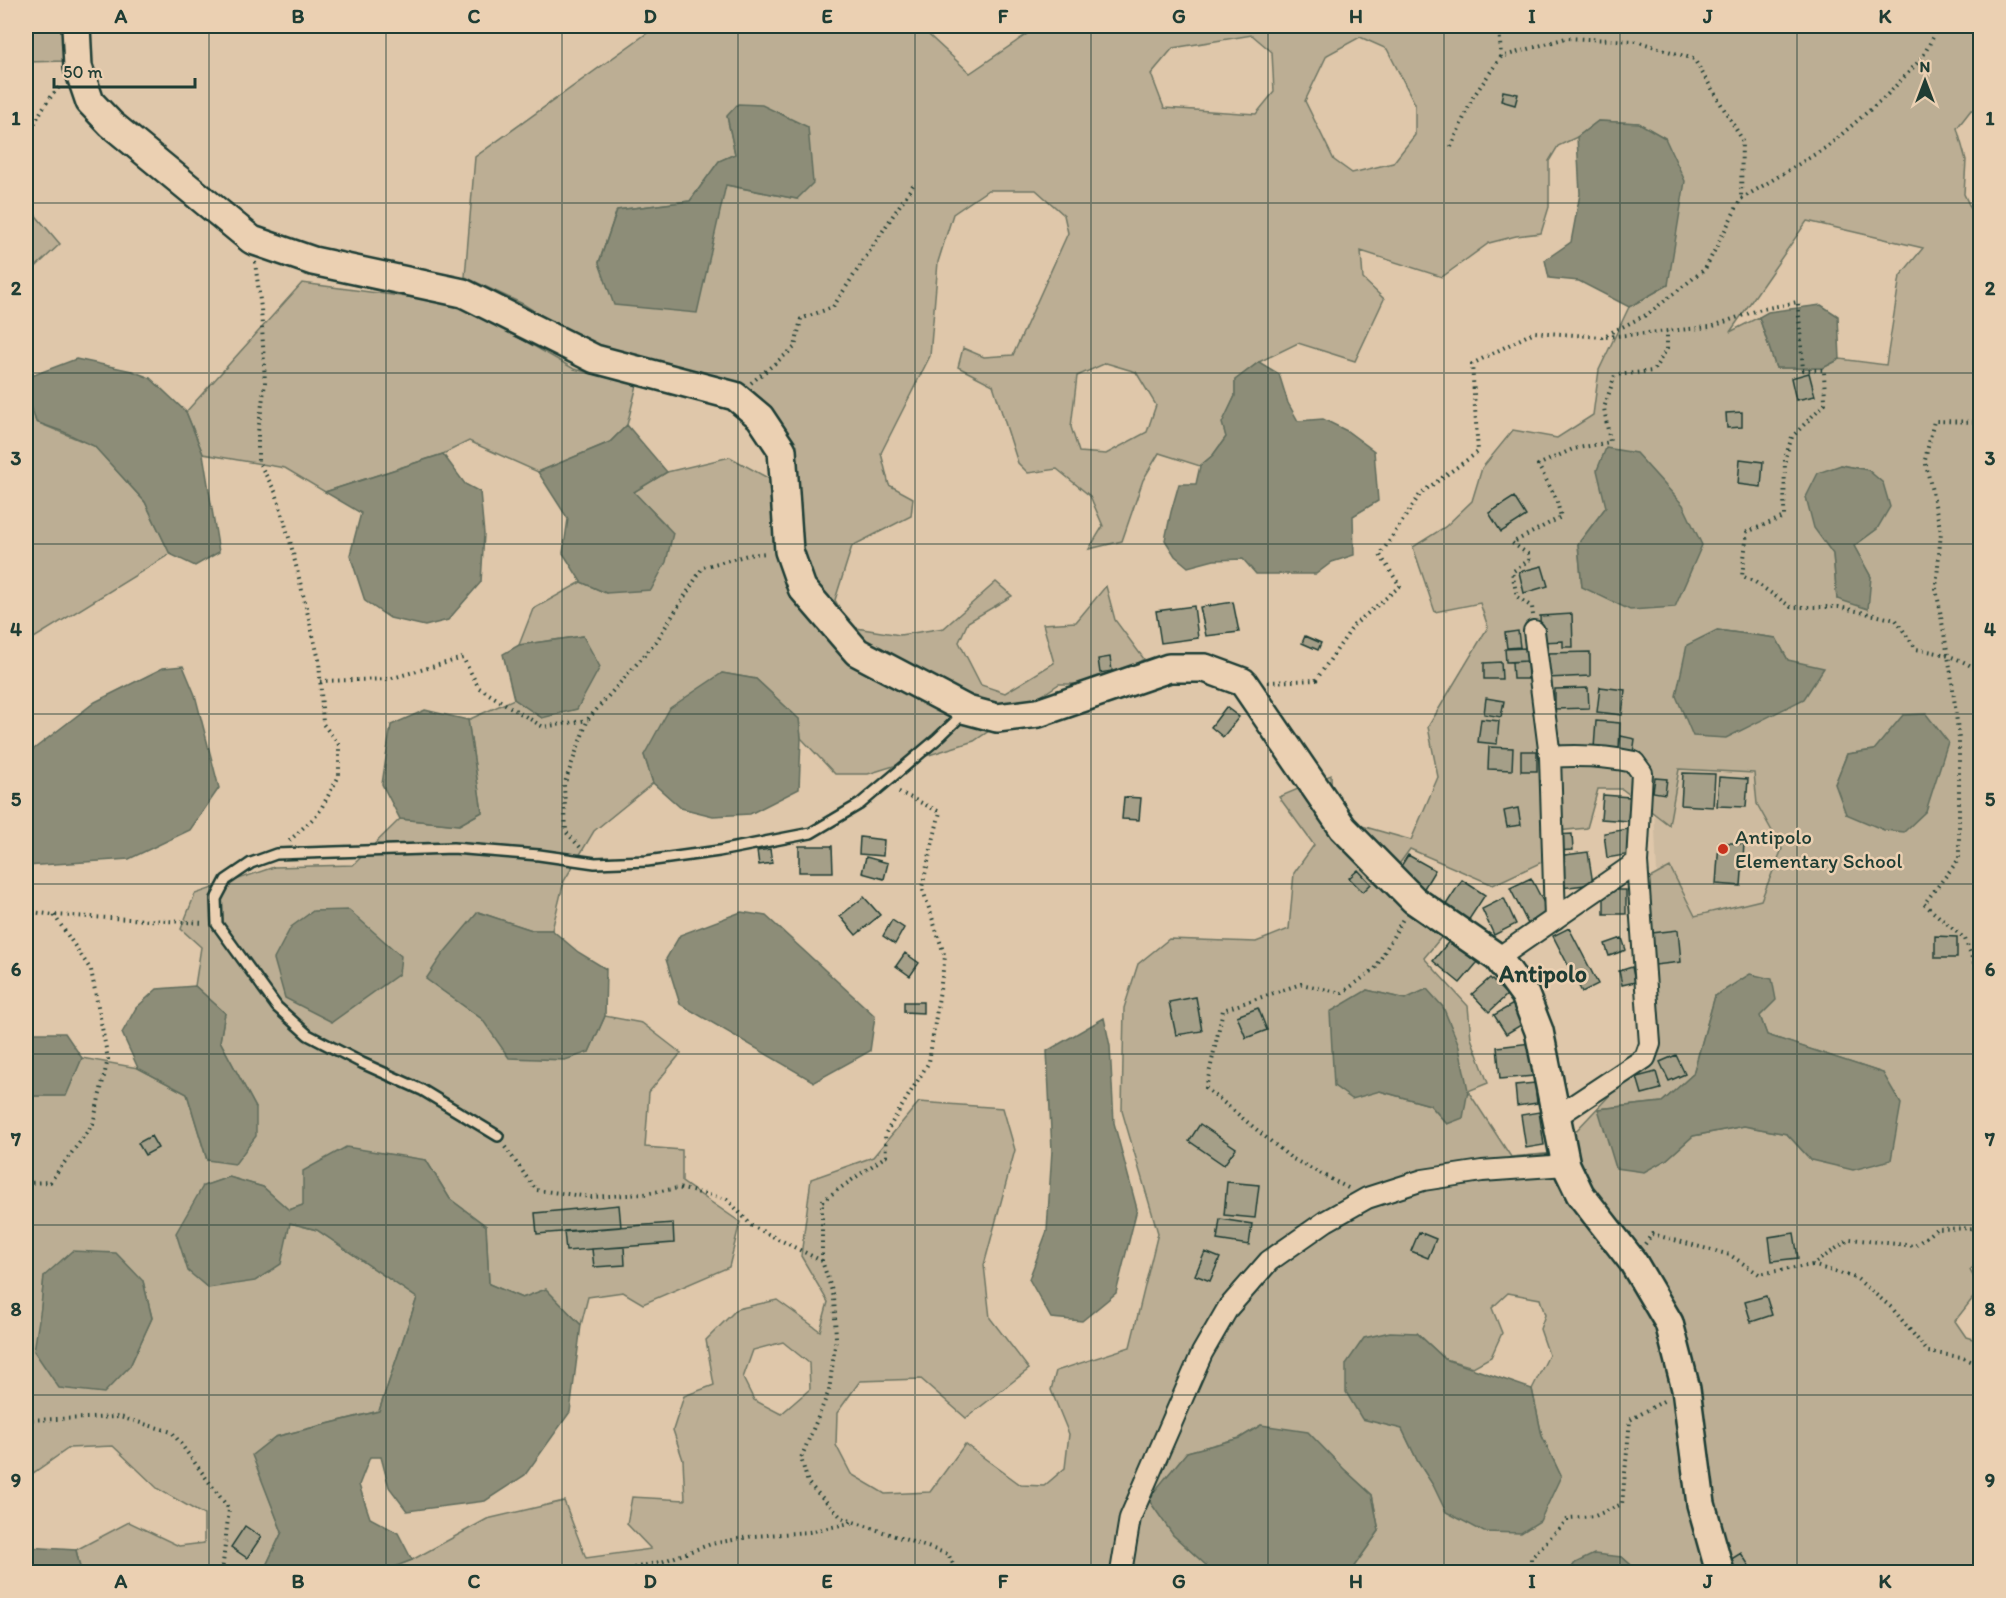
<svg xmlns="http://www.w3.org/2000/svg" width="2006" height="1598" font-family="Itim,sans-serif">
	<rect width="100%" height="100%" fill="#dfc7aa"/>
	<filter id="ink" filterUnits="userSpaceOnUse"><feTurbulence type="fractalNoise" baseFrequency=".0167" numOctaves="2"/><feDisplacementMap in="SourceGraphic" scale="12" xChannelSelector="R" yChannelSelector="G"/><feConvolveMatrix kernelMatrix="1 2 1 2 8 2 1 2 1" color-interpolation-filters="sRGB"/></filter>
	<g filter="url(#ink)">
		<path fill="#cebba0" d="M1786,759L1793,932L1660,938L1652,765Z"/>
		<path fill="#bcae94" stroke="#6e7664" stroke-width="1.5" fill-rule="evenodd" d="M26,26H63L67,61L26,62Z
			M657,26H919L970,73L1039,26H1980V110H1971L1957,128L1966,160L1964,194L1980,228V1261L1970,1270L1980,1289L1955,1321L1966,1337L1980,1341V1572H1639L1622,1557L1575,1563L1569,1572H1350L1379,1531L1372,1495L1345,1470L1261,1425L1240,1438L1187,1452L1173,1535L1206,1565L1207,1572H388L391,1568L412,1560L487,1519L564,1501L586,1558L651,1549L627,1524L632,1497L685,1500L683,1460L673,1430L684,1396L714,1385L706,1340L737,1309L777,1300L820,1331L828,1302L801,1256L811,1179L873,1157L919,1102L1003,1108L1015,1150L984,1265L990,1318L1029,1369L966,1418L921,1379L860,1381L837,1413L836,1445L851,1474L885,1494L930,1492L965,1444L1021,1485L1044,1486L1065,1468L1069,1434L1051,1390L1056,1371L1130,1347L1158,1233L1122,1111L1124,1008L1138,964L1169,939L1256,942L1289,929L1294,873L1314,845L1279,797L1331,775L1332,802L1348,822L1411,840L1438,777L1428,727L1488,627L1480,603L1435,612L1413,547L1445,527L1472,501L1482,468L1513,430L1557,438L1593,415L1599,370L1629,307L1668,285L1665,138L1638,123L1598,121L1577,137L1558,146L1549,161V207L1541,233L1516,236L1489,243L1442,277L1361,251L1363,279L1384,299L1355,361L1298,343L1259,362L1235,380V396L1223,423L1226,437L1213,455L1200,466L1159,453L1143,480L1122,541L1089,549L1103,526L1090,496L1057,469L1028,473L1018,463L993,385L958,367L963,348L984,357L1013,355L1068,233L1064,215L1036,190H988L953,214L938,262L930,356L881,453L889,485L913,498L911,516L852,546L835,600L850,627L900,635L944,628L996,582L1012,596L968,622L959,642L981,685L1005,693L1054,663L1043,624L1076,622L1106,586L1115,620L1144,659L1102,684H1059L974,741L868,774H835L801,738L799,719L756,679L722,673L644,755L653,783L594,831L564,881L552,930H532L478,912L427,979L482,1019L589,1052L605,1016L642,1023L681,1053L649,1092L645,1147L682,1150V1182L740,1222L729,1267L643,1304L623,1292L588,1297L581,1325L546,1289L522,1298L489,1284L486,1226L450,1199L426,1160L289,1210L263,1187L229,1177L203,1186L290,1223L317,1230L417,1298L379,1411L275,1437L253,1455L282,1532L263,1572H81L76,1550L129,1522L179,1546L204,1543V1515L158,1489L113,1446L69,1448L26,1478V1096H65L82,1058L138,1068L187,1094L207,1160L256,1108L220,1041L225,1013L195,986L201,947L181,929L195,894L274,867L353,865L400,819L459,825L482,812L468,720L514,699L542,718L583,636L519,645L533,609L581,582L606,593L666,525L633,492L667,472L730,457L773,481L799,477L788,440L771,409L719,381L605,356L523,304L465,277L475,157ZM1252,35L1272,52L1274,92L1256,114L1164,108L1151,74L1173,48ZM1360,37L1387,49L1415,104V135L1393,163L1352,173L1334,160L1305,101L1327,55ZM727,116L797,199L726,185L599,262L617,210L690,201L719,161L735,154ZM1807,221L1923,248L1900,276L1886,365L1840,359L1823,368H1776L1759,317L1730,332ZM1106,363L1136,372L1156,405L1147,432L1106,454L1079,452L1071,427L1077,376ZM1841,465L1868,470L1877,529L1854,546L1871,577L1837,599L1833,554ZM1606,507L1582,587L1578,544ZM1717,630L1776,638L1788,660ZM1874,750L1835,784L1847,754ZM1679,769L1754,773L1757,804L1782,849L1761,900L1695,916L1670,867L1648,879L1654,998L1661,1041L1555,1153L1511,1157L1468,1091L1488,1083L1471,1038L1468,1006L1424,958L1443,935L1384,885L1410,849L1493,885L1544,861L1547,832L1587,828L1598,789H1622L1669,825ZM1367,990L1405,999L1447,1124L1430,1105L1379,1091ZM1715,996L1760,1016L1767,1035L1883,1073L1811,1160L1787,1134L1744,1126L1693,1136L1666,1160L1598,1109L1662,1102L1693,1074ZM44,1276L143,1281L152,1318L130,1366L41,1307ZM1508,1293L1540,1299L1545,1315L1540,1329L1549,1355L1532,1389L1542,1436L1561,1476L1433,1485L1418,1462L1402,1429L1417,1333L1445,1359L1473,1367L1491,1357L1502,1333L1492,1308ZM783,1342L809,1363L810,1389L781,1414L754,1400L743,1378L753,1350Z
			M26,204L60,244L26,276Z
			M302,283L460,304L574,369L637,385L627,425L610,442L538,472L469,441L443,454L325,492L285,468L203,454L186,412Z
			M26,389L36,422L94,446L145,502L170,554L26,643Z"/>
		<path fill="#8d8d78" stroke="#616d5d" stroke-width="1.5" d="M738,104L762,105L808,127L813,183L797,199L726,185L697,313L614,305L599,263L617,210L690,201L719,161L735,154L727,116Z
			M1598,121L1639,123L1665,138L1685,181L1668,285L1629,307L1579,281L1549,278L1545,260L1571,242L1580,194L1577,137Z
			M1821,305L1838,316L1840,359L1823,368H1776L1759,317L1768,312Z
			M76,359L132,371L150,378L186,412L203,454L219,552L195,566L170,554L145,502L94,446L64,432L36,422L26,389V378Z
			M1259,362L1279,374L1288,403L1298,421L1323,419L1347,431L1374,451L1378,501L1353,516L1354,555L1332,562L1316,574H1256L1243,559L1214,560L1188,567L1175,556L1165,540L1171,512L1179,484H1196L1200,466L1213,455L1226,437L1222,423L1235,396V380Z
			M627,425L667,472L634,492L673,533L666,562L651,590L606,593L581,582L563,553L568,519L538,472L610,442Z
			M1606,448L1636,453L1683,505L1702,545L1675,607L1630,610L1582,587L1578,544L1606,507L1597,470Z
			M443,454L465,484L480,492L484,534L481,582L448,620L425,626L390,618L365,601L350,555L361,513L325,492Z
			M1841,465L1868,470L1883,483L1890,507L1877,529L1854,546L1871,577L1868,609L1837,599L1833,554L1814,528L1806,497L1818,473Z
			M1717,630L1776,638L1788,660L1824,668L1804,699L1726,738L1693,736L1676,696L1687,645Z
			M583,636L600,667L577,709L542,718L514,699L503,654L519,645Z
			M183,666L195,695L219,788L190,830L129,859L26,866V755L95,702L163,668Z
			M722,673L756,679L799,719L801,738L799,789L750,814L713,816L681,808L653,783L644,755L670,708Z
			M425,710L468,720L482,812L459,825L400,819L382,784L391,725Z
			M1926,714L1948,742L1926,811L1904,832L1884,830L1846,814L1835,784L1847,754L1874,750L1903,715Z
			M349,910L401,956L399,974L332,1022L285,998L274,959L291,927L313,911Z
			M478,912L532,930H552L578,952L606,969L605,1016L589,1052L565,1060L509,1058L482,1019L426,979L442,955Z
			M741,912L766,916L875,1016L870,1051L814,1082L680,1004L666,959L680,935Z
			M1750,974L1772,979L1776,1000L1760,1016L1767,1035L1883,1073L1901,1104L1891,1160L1853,1170L1811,1160L1787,1134L1744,1126L1693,1136L1666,1160L1644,1172L1616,1168L1598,1109L1662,1102L1693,1074L1715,996Z
			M195,986L225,1013L220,1041L256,1108V1136L235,1164L207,1160L187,1094L138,1068L122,1033L136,1008L157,989Z
			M1427,989L1443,1007L1458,1043L1468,1090L1463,1118L1447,1124L1430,1105L1380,1091L1352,1099L1334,1086L1330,1012L1367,990L1405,999Z
			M1104,1018L1110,1046L1114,1123L1137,1209L1116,1293L1082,1321L1051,1318L1029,1279L1047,1231L1052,1150L1047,1051Z
			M26,1033H65L82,1058L66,1096H26Z
			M346,1147L426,1160L450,1199L486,1226L489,1284L522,1298L546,1289L581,1325L570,1412L525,1475L485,1501L407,1511L389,1487L381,1457H370L359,1485L370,1518L398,1533L412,1560L391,1568L388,1572H263L282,1532L252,1455L275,1437L379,1411L417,1298L317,1230L290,1223L281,1264L255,1281L208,1288L188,1271L176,1233L203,1186L229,1177L263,1187L289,1210L303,1205V1171Z
			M72,1251L116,1253L143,1281L152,1318L130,1366L104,1393L59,1388L34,1351L41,1307L44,1276Z
			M1390,1332L1417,1333L1445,1359L1532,1389L1542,1436L1561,1476L1540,1521L1521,1533L1484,1532L1446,1512L1433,1485L1418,1462L1402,1429L1362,1419L1346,1392V1364L1364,1338Z
			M1261,1425L1308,1432L1345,1470L1372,1495L1379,1531L1350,1572H1207L1206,1565L1173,1535L1148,1499L1187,1452L1240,1438Z
			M26,1547L76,1550L81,1572H26Z
			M1594,1554L1622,1557L1639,1572H1569L1575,1563Z"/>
		<path fill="#a59f88" stroke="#1f3d34" stroke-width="1.5" d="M1503,91L1518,94L1515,105L1501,101Z
			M1809,373L1815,396L1796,400L1791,378Z
			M1742,412V427L1727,428L1726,413Z
			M1740,459L1763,462L1761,487L1738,484Z
			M1514,497L1526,516L1501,532L1489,513Z
			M1542,566L1548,586L1524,593L1519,572Z
			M1233,602L1239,632L1206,636L1200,607Z
			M1194,606L1198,638L1161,643L1156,611Z
			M1572,614L1573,647H1563V641L1541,642L1540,616Z
			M1518,631L1520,647L1507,648L1505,633Z
			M1305,636L1321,643L1318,650L1302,643Z
			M1526,648L1527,661L1506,662L1505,649Z
			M1590,652V676L1547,678L1546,653Z
			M1110,657L1112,671L1100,673L1098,659Z
			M1527,661L1528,679H1513L1512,662Z
			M1501,662L1502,679H1484V663Z
			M1600,687L1625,690L1622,715L1597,712Z
			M1588,688L1589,708L1555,709V689Z
			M1486,698L1504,701L1501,717L1484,714Z
			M1226,707L1239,717L1223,737L1211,727Z
			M1481,719L1499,721L1497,744L1478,742Z
			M1596,721L1620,723L1619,750L1594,748Z
			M1621,736L1635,739L1633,753L1619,750Z
			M1489,747L1513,748L1512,770L1488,769Z
			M1521,751H1537V771H1521Z
			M1683,773L1715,774L1713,807L1681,805Z
			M1719,777L1748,779L1746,807L1717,806Z
			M1655,778L1667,779L1665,794L1653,792Z
			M1603,795L1630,797L1628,821L1601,819Z
			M1124,797L1141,798L1139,820L1122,819Z
			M1518,808L1521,825L1507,827L1504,811Z
			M1628,829L1631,854L1607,858L1604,833Z
			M1572,834L1573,850L1557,851L1556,835Z
			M860,837L884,840L883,856L859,854Z
			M1719,842L1744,844L1741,886L1716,884Z
			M799,846H832L833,872H799Z
			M770,849L772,863L759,865L757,851Z
			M1588,852L1593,884L1561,888L1557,856Z
			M1408,855L1435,870L1423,890L1396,874Z
			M866,857L888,863L884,879L862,873Z
			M1358,870L1371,884L1363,892L1349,878Z
			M1531,878L1549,913L1528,924L1510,888Z
			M1462,880L1485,895L1468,921L1445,906Z
			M1604,890H1626V914H1604Z
			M864,897L880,915L856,935L840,916Z
			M1504,898L1516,924L1494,935L1482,909Z
			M892,920L904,928L895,944L883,936Z
			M1569,928L1598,984L1582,992L1553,936Z
			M1678,930L1681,962L1655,965L1652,933Z
			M1935,936L1957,937V958H1935Z
			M1622,938L1626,950L1609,956L1605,944Z
			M1450,940L1477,963L1460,983L1433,961Z
			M905,953L919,963L910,976L896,966Z
			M1632,967L1635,982L1622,985L1619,971Z
			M1490,978L1507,995L1489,1012L1472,994Z
			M1196,997L1202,1031L1176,1035L1169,1002Z
			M904,1002H923V1013L904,1012Z
			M1515,1003L1526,1022L1506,1034L1494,1015Z
			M1258,1008L1267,1030L1246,1038L1237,1016Z
			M1531,1043L1534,1076L1500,1079L1497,1047Z
			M1676,1055L1685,1074L1669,1081L1660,1062Z
			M1656,1072L1661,1089L1642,1094L1637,1077Z
			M1535,1083L1537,1103L1517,1106L1515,1085Z
			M1539,1112L1544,1145L1526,1148L1521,1115Z
			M1200,1124L1236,1148L1224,1165L1189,1141Z
			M151,1136L158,1148L145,1155L138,1143Z
			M1227,1182L1259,1185L1255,1218L1224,1215Z
			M619,1205L621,1227L537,1234L535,1213Z
			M1220,1219L1252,1224L1249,1245L1217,1240Z
			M673,1223L674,1243L566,1251L564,1231Z
			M1419,1232L1436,1239L1428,1258L1411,1251Z
			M1794,1233L1798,1258L1772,1261L1769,1237Z
			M624,1247L625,1265L594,1267L592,1249Z
			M1205,1252L1220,1258L1210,1281L1195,1275Z
			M1766,1296L1772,1315L1751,1322L1745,1302Z
			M245,1526L261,1537L247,1558L231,1547Z
			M1741,1553L1753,1572H1731L1725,1563Z"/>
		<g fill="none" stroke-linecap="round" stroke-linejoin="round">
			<g stroke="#1f3d34" stroke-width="14">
				<path id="lane" d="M498,1136L422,1090L362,1063L308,1035L277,1007L217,924L216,899L226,880L251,863L276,854L453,848L539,855L595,863L647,861L719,851L811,833L860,804L937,739L965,712"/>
			</g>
			<g stroke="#1f3d34" stroke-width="24">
				<path id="street" d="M1534,631L1550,757C1578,755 1606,756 1634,762L1642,773L1637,862L1650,1044L1645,1058L1556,1117
					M1550,757L1555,919
					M1498,958L1637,862
					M1121,1572L1130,1518L1202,1353L1228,1308L1269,1261L1326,1221L1367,1198L1423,1180L1482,1171L1566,1165"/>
			</g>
			<g stroke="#1f3d34" stroke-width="32">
				<path id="secondary" d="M76,26L78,67L90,102L111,124L252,240L313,261L463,293L595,359L735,396L760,417L782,450L789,551L802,588L857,652L967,710L997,718L1038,713L1169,668H1205L1243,682L1343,828L1414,900L1498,958L1525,995L1539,1031L1566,1165L1580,1194L1633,1262L1669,1323L1686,1389L1701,1504L1720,1572"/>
			</g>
			<path stroke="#1f3d34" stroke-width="4" stroke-dasharray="1.5 4.5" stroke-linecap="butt" d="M1499,26L1501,57
				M26,146C33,123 44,103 61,85
				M1451,147L1473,97L1501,57L1566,38L1636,41L1694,59L1742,139L1741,199
				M255,262L261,308L265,383L258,432V461L276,493L290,541L319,660L323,724L339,745V776L318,814L289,841
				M1606,337L1710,327L1758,310L1798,302L1803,370H1824L1825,403L1792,437L1785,458L1784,517L1747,532L1742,576L1755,582L1791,607H1839L1896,620L1916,649C1941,653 1960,657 1980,672
				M751,383L795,347L801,319L833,307L915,182
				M1980,422L1934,421L1925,460L1941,532L1936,588L1951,673L1959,739V859L1924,904L1965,939L1978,974L1980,975
				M1533,615L1532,607L1517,597L1512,572L1529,560L1528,554L1512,543L1561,517L1556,498L1538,465L1573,449L1610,442L1604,408L1615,375L1653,371L1667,349V331
				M320,681L389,679L463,658L479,688L543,727L588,720
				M1268,682L1316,680L1354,625L1400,586L1380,555L1421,493L1478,452L1472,364L1534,332L1602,337L1648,314L1705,269L1741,199L1827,147L1886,96L1922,58L1939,26
				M580,847L566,832L564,785L588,719L656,642L703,567L748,555L767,553
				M26,911L54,915L204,923
				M505,1147L536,1190L591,1197L644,1194L678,1188L727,1199L752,1226L822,1261L834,1297L836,1338L829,1391L801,1458L808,1483L842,1518L948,1554L957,1572
				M26,1183L50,1182L93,1124L108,1059L91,970L54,915
				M1348,1188L1291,1158L1206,1088L1223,1010L1301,984L1342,993L1375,969L1404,917
				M1645,1244L1652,1234L1730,1255L1759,1274L1812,1265L1850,1239L1915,1246L1936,1229L1980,1228
				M822,1261V1201L886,1156L885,1134L929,1062L945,957L922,887L940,812L895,790
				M1812,1265L1856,1278L1892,1308L1928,1352L1961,1357L1980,1365
				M26,1420L120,1417L172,1432L229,1509L222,1572
				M616,1572L664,1561L711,1544L754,1536L809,1532L855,1522
				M1531,1572V1558L1569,1518L1595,1516L1622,1504L1630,1420L1667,1399"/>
			<use href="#lane" stroke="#ebd0b2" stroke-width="9"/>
			<use href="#street" stroke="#ebd0b2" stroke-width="20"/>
			<use href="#secondary" stroke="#ebd0b2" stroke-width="27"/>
		</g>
	</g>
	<path fill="none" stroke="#1f3d34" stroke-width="1.5" stroke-opacity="0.55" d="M209,26V1572M386,26V1572M562,26V1572M738,26V1572M915,26V1572M1091,26V1572M1268,26V1572M1444,26V1572M1620,26V1572M1797,26V1572M26,203H1980M26,373H1980M26,544H1980M26,714H1980M26,884H1980M26,1054H1980M26,1225H1980M26,1395H1980"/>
	<circle fill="#c8321e" stroke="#ebd0b2" stroke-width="2" cx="1723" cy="849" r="6"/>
	<g text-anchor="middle" stroke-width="5" stroke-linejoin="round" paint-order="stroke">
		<g font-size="21" fill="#1f3d34" stroke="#ebd0b2" text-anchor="start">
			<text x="1735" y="844">Antipolo<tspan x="1735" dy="24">Elementary School</tspan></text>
		</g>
		<g font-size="24" font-weight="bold" fill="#1f3d34" stroke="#ebd0b2">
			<text x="1543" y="982">Antipolo</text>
		</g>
	</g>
	<rect width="2006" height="1598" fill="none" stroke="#ebd0b2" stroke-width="66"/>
	<g transform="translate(1925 81)" stroke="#ebd0b2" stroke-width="4.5" paint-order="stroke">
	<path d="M0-4.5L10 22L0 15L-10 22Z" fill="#1f3d34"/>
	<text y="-9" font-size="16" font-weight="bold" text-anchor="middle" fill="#1f3d34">N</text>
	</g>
	<path d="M54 78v9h141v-9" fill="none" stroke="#1f3d34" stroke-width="3"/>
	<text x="63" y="78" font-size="18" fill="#1f3d34" stroke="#ebd0b2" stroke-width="4.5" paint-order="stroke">50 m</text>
	<rect x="33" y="33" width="1940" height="1532" fill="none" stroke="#1f3d34" stroke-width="2"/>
	<g font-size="20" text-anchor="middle" font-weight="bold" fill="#1f3d34">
		<text x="121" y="23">A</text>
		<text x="298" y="23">B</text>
		<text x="474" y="23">C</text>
		<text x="650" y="23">D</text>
		<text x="827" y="23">E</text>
		<text x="1003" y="23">F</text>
		<text x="1179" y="23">G</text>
		<text x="1356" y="23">H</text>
		<text x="1532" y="23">I</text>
		<text x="1708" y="23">J</text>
		<text x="1885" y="23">K</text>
		<text x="16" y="125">1</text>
		<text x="1990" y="125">1</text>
		<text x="16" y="295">2</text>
		<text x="1990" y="295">2</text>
		<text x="16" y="465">3</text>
		<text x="1990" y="465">3</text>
		<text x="16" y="636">4</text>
		<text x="1990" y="636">4</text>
		<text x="16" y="806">5</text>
		<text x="1990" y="806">5</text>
		<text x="16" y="976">6</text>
		<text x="1990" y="976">6</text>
		<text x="16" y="1146">7</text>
		<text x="1990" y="1146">7</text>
		<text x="16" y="1316">8</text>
		<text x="1990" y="1316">8</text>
		<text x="16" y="1487">9</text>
		<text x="1990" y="1487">9</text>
		<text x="121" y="1588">A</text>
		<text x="298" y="1588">B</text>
		<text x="474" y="1588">C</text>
		<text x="650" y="1588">D</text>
		<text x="827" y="1588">E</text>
		<text x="1003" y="1588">F</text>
		<text x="1179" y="1588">G</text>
		<text x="1356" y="1588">H</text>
		<text x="1532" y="1588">I</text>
		<text x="1708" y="1588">J</text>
		<text x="1885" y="1588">K</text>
	</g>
</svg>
